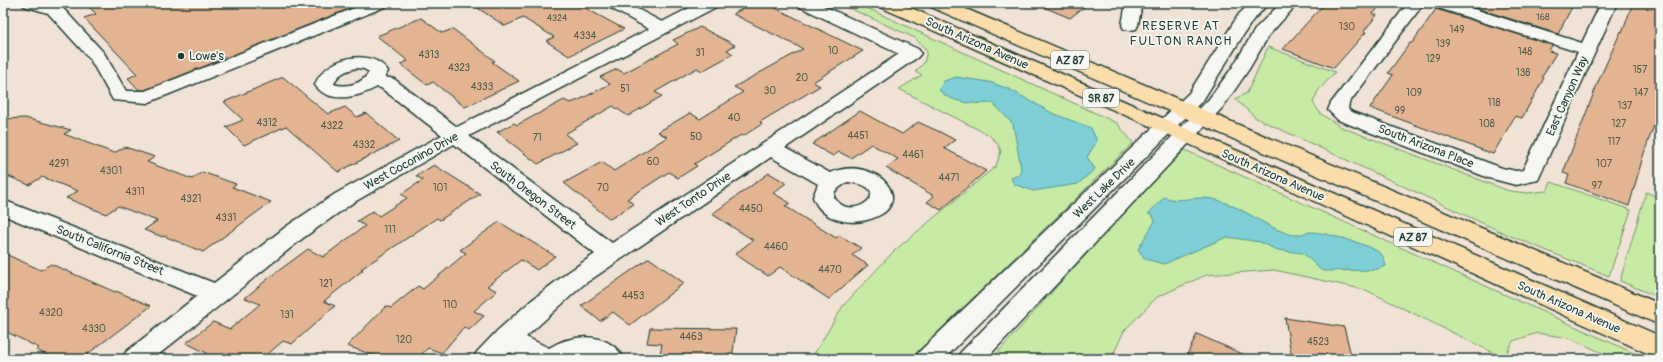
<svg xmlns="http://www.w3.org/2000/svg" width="1663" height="362" font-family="Pangolin,sans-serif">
	<rect width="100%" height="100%" fill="#f0e2d5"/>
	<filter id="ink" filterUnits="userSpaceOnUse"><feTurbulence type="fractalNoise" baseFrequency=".025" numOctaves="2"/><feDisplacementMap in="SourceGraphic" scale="8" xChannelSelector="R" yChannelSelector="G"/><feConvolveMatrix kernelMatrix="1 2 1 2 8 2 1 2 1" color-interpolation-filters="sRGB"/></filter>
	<g filter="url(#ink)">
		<path fill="#c7eba4" stroke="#73946c" d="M838,3H856L1117,123L1133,143L910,359H811L843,306L894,251L996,166L1001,151L997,143L989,135L899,89L922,75L915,72L924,63L927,51L915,38Z
			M1268,47L1335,72L1318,91L1313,103L1321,114L1341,127L1509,191L1528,193L1547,191L1551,182L1631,210L1609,276L1506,234L1256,118L1235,99L1247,93Z
			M1185,150L1647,359H1616L1569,338L1537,333L1513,341L1504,358L1366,290L1274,270L1206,275L1157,297L1124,331L1111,359H992L1139,195Z
			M1646,192L1660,198V298L1620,281Z"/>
		<path fill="#7dced5" stroke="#579495" d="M956,77L989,82L1009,89L1052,113L1091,128L1097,141L1087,157L1095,169L1078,184L1033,191L1014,184L1011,178L1019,175L1021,169L1013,124L993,103C975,104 952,104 939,90L944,81Z
			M1164,197C1179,203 1190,197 1206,198C1236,201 1261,225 1289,234C1296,237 1305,232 1313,232C1326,233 1374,245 1382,255C1384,258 1385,263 1386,266L1374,270L1322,271L1303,253L1277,250L1260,242L1227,237L1164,264L1145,259L1138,249L1155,221L1152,215L1148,214Z"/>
		<path fill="#e2b492" stroke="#1f3d34" d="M85,3H361V4L145,90H139L128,78L137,74L84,18L96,14Z
			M470,3H576L624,29L569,56L546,41L554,37L523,18L505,26Z
			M753,3H765L863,51L813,82L820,86L760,122L762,124L743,136L741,135L694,164L697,166L678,178L669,172L627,199L634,204L610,219L564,183L602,162L614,171L667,137L658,132L690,113L700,119L743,92L734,87L803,49L733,14Z
			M1034,3H1089L1070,18Z
			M1325,3H1382L1373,14L1377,15L1364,31L1366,32L1334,68L1283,49Z
			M1460,3H1574L1558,34Z
			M1633,3H1651L1660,6V109L1644,153L1629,206L1566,183L1569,175L1563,173L1598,82L1621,31L1622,32Z
			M1436,9L1552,45L1549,51L1556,53L1542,77L1544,78L1522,118L1515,116L1493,154L1370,108L1393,75L1388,73L1410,43H1412Z
			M421,18L442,33L453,29L495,61L492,62L519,81L465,107L433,82L427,85L400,64L408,61L377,36Z
			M700,27L735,45L727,50L733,54L702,71L697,68L655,92L662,96L628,116L613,106L565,134L577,143L538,164L497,132L514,123L517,125L564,100L570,103L579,100L610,84L600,77L617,69L624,73L678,44L673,40Z
			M283,77L328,114L345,107L357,117L366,113L399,141L338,172L286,126L244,145L226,127L243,120L224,102Z
			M860,111L902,134L918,122L940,132L955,140L944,148L986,171L941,210L927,202L934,196L886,168L898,159L871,144L851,158L839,152L833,156L812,144Z
			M25,118L71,130L64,134L114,153L125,147L155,157L147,162L192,179L202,172L236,184L232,187L271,202L203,252L164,236L163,237L144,230L157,221L118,206L106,214L66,198L78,191L42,177L29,185L3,174V119Z
			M434,165L480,194L440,220L437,218L361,269L363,270L324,301L335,306L292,344L283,341L262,359H200L207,353L186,343L213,322L230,329L260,304L245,298L270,277L308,249L323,257L365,226L357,221L373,211L379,216L407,198L401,194L423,180L416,176Z
			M769,173L786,183L773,193L790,203L785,206L836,238L839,235L861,248L852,255L868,265L829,299L780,267L768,276L735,254L753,240L712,214Z
			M499,222L555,256L537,270L521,260L487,286L497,291L474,311L484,316L469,330L464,327L442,353L428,348L417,359H384L347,346L386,306L391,308L418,286L423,289L466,253L460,250Z
			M3,253L41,270L51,264L115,292L116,291L151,306L81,359H56L36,350L39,348L3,330Z
			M649,258L684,283L630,325L613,312L600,321L581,306Z
			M1285,318L1344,327L1352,359L1317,354L1318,359H1292Z
			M650,328L736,329L732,359H659L662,344L647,343Z
			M1197,334L1254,359H1185Z"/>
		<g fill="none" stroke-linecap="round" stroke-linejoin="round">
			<g stroke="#1f3d34" stroke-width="3">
				<path id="minor" d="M22,3H50L60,5L104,53L126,91H145L367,3H389L387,6L147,103L113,100L90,59L48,13L24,6Z
					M605,3H626L662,22L699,3H720L718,6L469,136L612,243L899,54L798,6L796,3H817L918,49L921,53L918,57L785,148L830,173C844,167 859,167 872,173C892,181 902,205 878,216C856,227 822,223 813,197L818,184L771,157L583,285L526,337L549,348C573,333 609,331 624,359H595L583,357L574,359H524L510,352L503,359H473L477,352L497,331L532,300L567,273L595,254L454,144L351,204L303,238L153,359H122L126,352L197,296L3,215V200L214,283L287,226L335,194L442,135L381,88L377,87C359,97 329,105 315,85C324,58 371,46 388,71L385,77L394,79L457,127L649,29L607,6ZM357,68L364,69L369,72C363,84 346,88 334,84C337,74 347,70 357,68ZM847,182C901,186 850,226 834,197L835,191Z
					M1126,3H1142L1138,25L1136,29L1130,30L1124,29L1122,25Z
					M1251,3H1269L1252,21L1203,100L944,359H915L919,352L1189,93L1239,14Z
					M1281,3H1298L1269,35L1249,69L1223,107L986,359H957L961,352L1209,99L1232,68L1256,28Z
					M1408,3H1424L1349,103L1348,109L1352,112L1502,168L1516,171L1523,170L1578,52L1432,6L1430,3H1455L1582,43L1601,3H1617L1538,180L1516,185L1489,178L1338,120L1328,110L1331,103Z"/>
			</g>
			<g stroke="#1f3d34" stroke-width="3">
				<path id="major" d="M877,3H900L1660,336V359L1143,123L880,7Z
					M928,3H952L1660,304V325L931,7Z"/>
			</g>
			<use href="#minor" fill="#f6f6f2" fill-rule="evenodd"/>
			<use href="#major" fill="#fbddab" fill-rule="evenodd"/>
		</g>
	</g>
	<circle fill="#1f3d34" stroke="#f6f6f2" stroke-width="1.5" cx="181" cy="56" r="4"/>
	<g text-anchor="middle" stroke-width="3.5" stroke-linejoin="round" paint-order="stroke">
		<g font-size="9" fill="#505b4c">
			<text x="1543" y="20">168</text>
			<text x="557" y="21">4324</text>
		</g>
		<g font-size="10" fill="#505b4c">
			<text x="1347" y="30">130</text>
			<text x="1457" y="33">149</text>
			<text x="585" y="39">4334</text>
			<text x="1443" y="47">139</text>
			<text x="833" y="54">10</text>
			<text x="1525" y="55">148</text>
			<text x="700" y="56">31</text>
			<text x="429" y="58">4313</text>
			<text x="1433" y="62">129</text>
			<text x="459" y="71">4323</text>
			<text x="1640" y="73">157</text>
			<text x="1523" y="76">138</text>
			<text x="802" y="81">20</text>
			<text x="482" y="90">4333</text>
			<text x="625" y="92">51</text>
			<text x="770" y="94">30</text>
			<text x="1414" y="96">109</text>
			<text x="1641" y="96">147</text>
			<text x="1494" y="106">118</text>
			<text x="1625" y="109">137</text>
			<text x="1400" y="114">99</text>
			<text x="734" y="121">40</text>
			<text x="267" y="126">4312</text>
			<text x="1487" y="127">108</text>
			<text x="1619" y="127">127</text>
			<text x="332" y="129">4322</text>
			<text x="858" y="139">4451</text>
			<text x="696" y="140">50</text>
			<text x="537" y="141">71</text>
			<text x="1614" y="145">117</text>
			<text x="364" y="148">4332</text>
			<text x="913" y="158">4461</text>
			<text x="653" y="165">60</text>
			<text x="59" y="167">4291</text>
			<text x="1604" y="167">107</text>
			<text x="111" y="174">4301</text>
			<text x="949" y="181">4471</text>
			<text x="1597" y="189">97</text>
			<text x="440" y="191">101</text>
			<text x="603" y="191">70</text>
			<text x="135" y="195">4311</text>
			<text x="191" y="202">4321</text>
			<text x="751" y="212">4450</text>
			<text x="226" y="221">4331</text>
			<text x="390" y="233">111</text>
			<text x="776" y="250">4460</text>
			<text x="830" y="273">4470</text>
			<text x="326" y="287">121</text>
			<text x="633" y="299">4453</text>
			<text x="450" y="308">110</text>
			<text x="51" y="316">4320</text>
			<text x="287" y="318">131</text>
			<text x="94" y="332">4330</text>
			<text x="691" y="340">4463</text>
			<text x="404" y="343">120</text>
			<text x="1318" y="345">4523</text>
		</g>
		<g fill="#f6f6f2" stroke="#60746d" stroke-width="1">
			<rect x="1051" y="51" width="38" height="18" rx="3"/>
			<rect x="1083" y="89" width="36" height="18" rx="3"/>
			<rect x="1394" y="228" width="38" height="18" rx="3"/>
		</g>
		<g font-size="11" font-weight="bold" fill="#1f3d34">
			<text x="1070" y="64">AZ 87</text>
			<text x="1101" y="102">SR 87</text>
			<text x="1413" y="241">AZ 87</text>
		</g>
		<g font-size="12" fill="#1f3d34" stroke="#f6f6f2">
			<text transform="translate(977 43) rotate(24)" y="4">South Arizona Avenue</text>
			<text transform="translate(1567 96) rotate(-66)" y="4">East Canyon Way</text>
			<text transform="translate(1426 146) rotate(21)" y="4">South Arizona Place</text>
			<text transform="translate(411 161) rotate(-29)" y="4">West Coconino Drive</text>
			<text transform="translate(1273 175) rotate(24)" y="4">South Arizona Avenue</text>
			<text transform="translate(1104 188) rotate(-44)" y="4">West Lake Drive</text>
			<text transform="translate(533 195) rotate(37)" y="4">South Oregon Street</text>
			<text transform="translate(693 199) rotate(-34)" y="4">West Tonto Drive</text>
			<text transform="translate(110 250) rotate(22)" y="4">South California Street</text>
			<text transform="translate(1569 307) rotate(24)" y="4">South Arizona Avenue</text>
		</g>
		<g font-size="12" fill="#1f3d34" stroke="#f6f6f2" text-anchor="start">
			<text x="189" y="60">Lowe's</text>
		</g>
		<g font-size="13" letter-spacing="1" fill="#1f3d34" stroke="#f6f6f2">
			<text x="1181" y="30">RESERVE AT<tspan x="1181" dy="15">FULTON RANCH</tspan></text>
		</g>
	</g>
	<rect width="1663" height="362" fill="none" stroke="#f6f6f2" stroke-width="16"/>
	<rect x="8" y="8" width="1647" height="346" fill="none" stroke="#1f3d34" stroke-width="1.5" filter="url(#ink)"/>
</svg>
